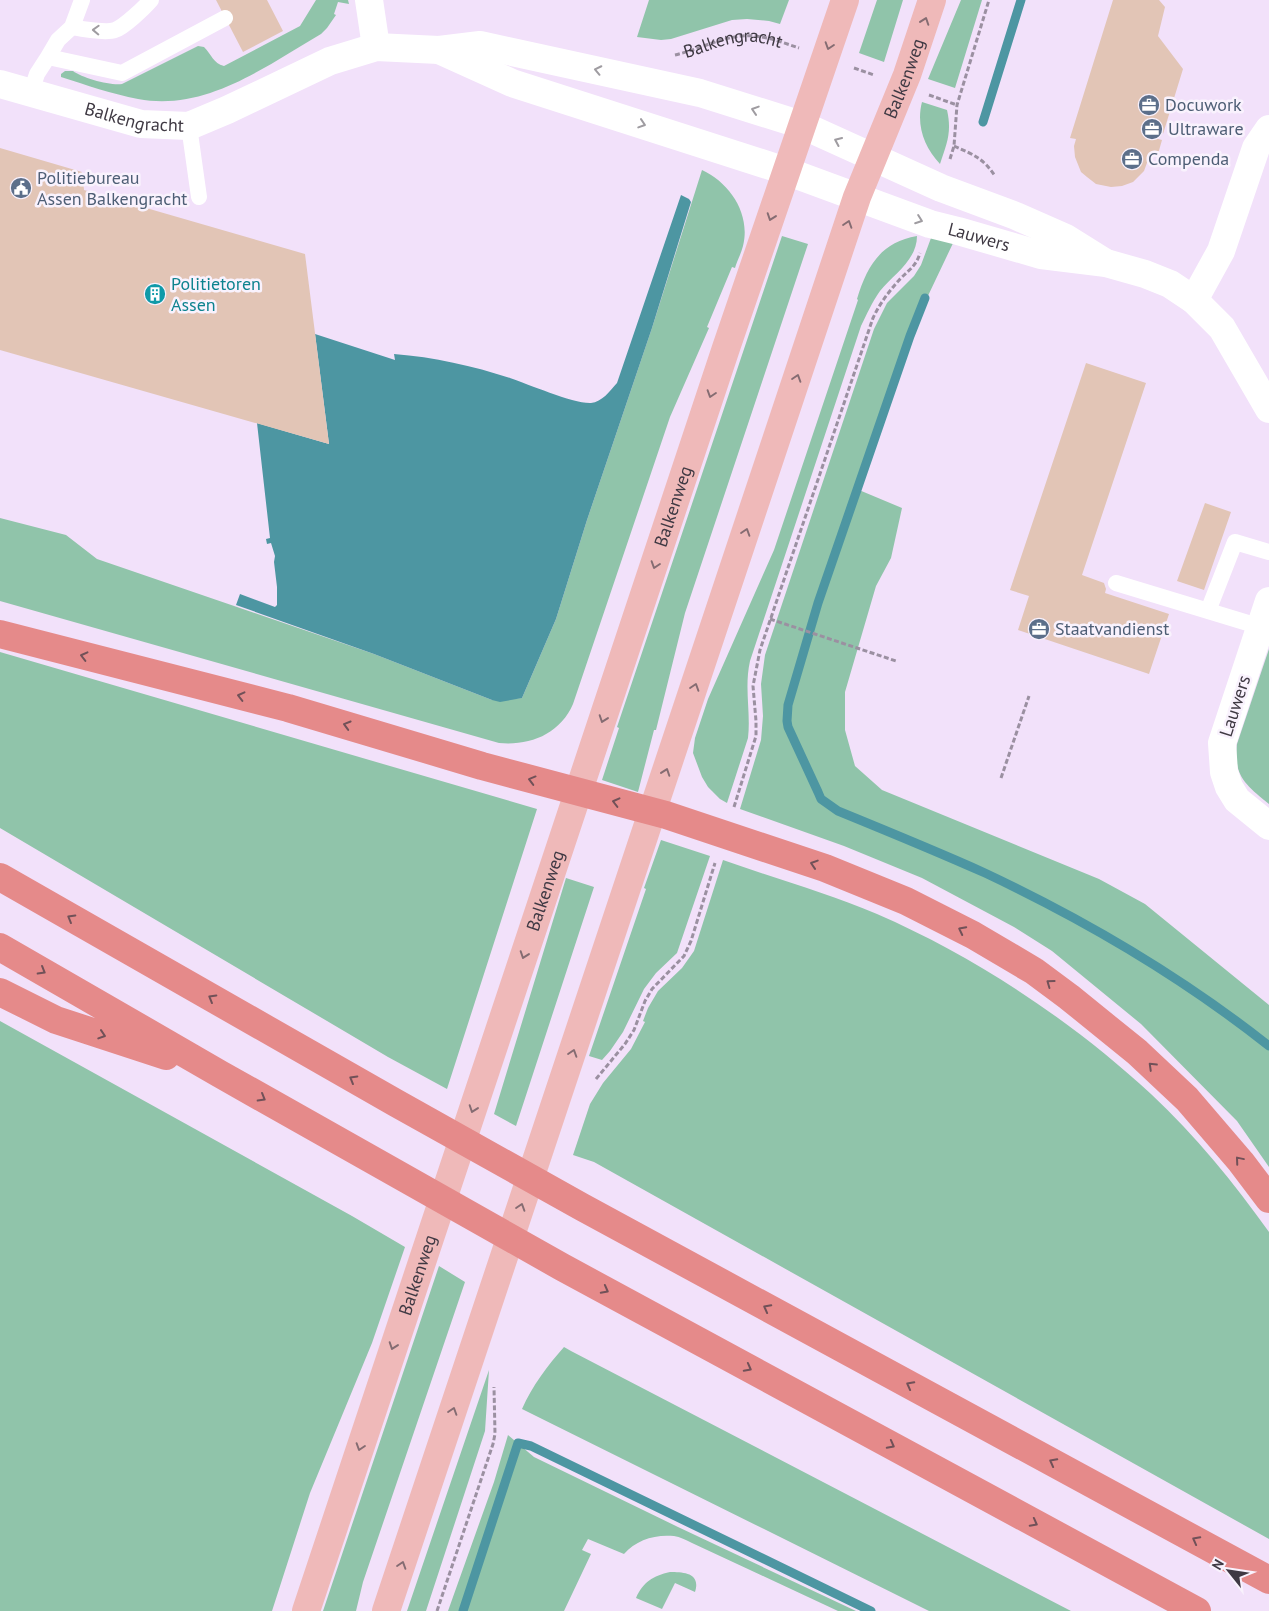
<svg xmlns="http://www.w3.org/2000/svg" width="1269" height="1611" font-family="'PT Sans',sans-serif">
	<rect width="100%" height="100%" fill="#f2e1fa"/>
	<path fill="#90c4aa" d="M316,0H348L349,4L338,2L334,14L336,15L327,28L321,34C266,66 206,112 138,99C112,94 86,85 61,77V74L65,71H73C82,78 111,86 122,84L198,46L204,47C212,55 213,63 224,66L300,26Z
		M649,0H789L780,24L769,21L747,19L732,20L671,39L661,40L637,37Z
		M877,0H903L884,62L859,53Z
		M961,0H982L955,88L928,79Z
		M922,102L947,110C952,132 947,143 940,164C924,147 916,125 922,102Z
		M702,170C730,183 751,214 743,246C741,254 737,261 735,268L732,267L707,327L709,328L670,417L573,704C560,734 530,746 499,743L0,601V518L66,535L97,559L374,654L492,700L522,698L556,619L587,520L652,328Z
		M782,236L808,244L685,613L656,730H654L638,792L602,780L619,728L617,727Z
		M917,236C917,260 894,274 880,291C872,302 867,314 861,326L750,661C744,688 751,712 748,738L727,803L720,799L708,787L702,777L693,753L695,738L708,699L774,550L858,300L857,299C867,266 881,242 917,236Z
		M931,238L955,239L926,300L859,490L902,508L891,558L876,586L845,692V730L855,766L882,790L1099,879L1145,904L1269,1005V1167L1237,1121L1141,1024L1052,951L1014,927L922,878L844,846L740,809L761,740L763,716L761,684L765,655L874,329L887,303L914,276L921,265Z
		M1269,649V804C1246,785 1233,776 1237,744Z
		M0,652L537,809L447,1089L388,1057L0,828Z
		M661,840L710,856L677,953L656,973L644,989L623,1032L610,1051L602,1060L589,1056L646,889L644,888Z
		M723,860C774,878 827,893 877,914C976,957 1072,1021 1151,1094C1195,1135 1234,1183 1269,1232V1539L594,1162L573,1155L590,1104L603,1083L631,1049L645,1022L643,1021L648,1008L658,991L682,968L694,951Z
		M566,878L594,887L516,1126L494,1114Z
		M0,1021L352,1216L405,1247L372,1343L310,1493L272,1611H0Z
		M439,1266L465,1282L363,1582L356,1611H323Z
		M564,1347L571,1351L1071,1611H929L522,1409C532,1386 548,1365 564,1347Z
		M489,1370L485,1431L426,1611H407Z
		M508,1435L534,1457L678,1527L856,1611H838L692,1543C686,1540 680,1537 674,1536C655,1534 636,1540 624,1554L588,1539L582,1550L591,1554L564,1611H448L494,1482Z
		M670,1572C684,1572 701,1573 695,1592L675,1583L662,1609L636,1598C643,1582 653,1576 670,1572Z"/>
	<path fill="#4d96a2" d="M681,195L689,199L691,202L652,328L587,520L556,619L522,698L500,702L492,700L374,654L236,605L240,594L275,607L277,605V587L274,562L275,556L271,543L267,544L266,539L270,538L257,423L329,444L315,334L395,360L394,354C434,357 473,366 510,378C528,384 574,404 591,403C602,402 610,391 617,383Z"/>
	<g fill="none" stroke-linecap="round" stroke-linejoin="round">
		<path stroke="#4d96a2" stroke-width="9" d="M983,122L1021,0
			M925,298L910,336L818,603L788,705L787,721L788,727L818,792L821,799L838,811C887,831 936,851 985,873C1085,920 1182,977 1269,1046
			M463,1611L518,1443L531,1446L871,1611"/>
	</g>
	<path fill="#e2c5b6" d="M216,0H267L283,31L243,52Z
		M1113,0H1159L1165,7L1158,36L1183,69L1163,134L1162,129L1159,128L1155,138L1162,140L1158,154L1151,152L1144,171L1133,182L1122,186L1111,187L1096,184L1087,177L1081,172L1075,157L1074,146L1076,139L1070,138Z
		M0,148L82,172L84,190L305,254L329,444L0,350Z
		M1086,363L1146,383L1082,575L1104,583L1106,589L1105,593L1169,614L1149,674L1018,630L1029,596L1010,590Z
		M1205,503L1231,512L1204,590L1177,581Z"/>
	<g fill="none" stroke-linecap="round" stroke-linejoin="round">
		<g stroke="#9b90a1" stroke-width="3" stroke-dasharray="5 2.5" stroke-linecap="butt">
			<path id="s1" d="M675,55C697,50 719,38 742,36C761,34 781,42 799,48"/>
			<path d="M854,68L874,75"/>
			<path d="M929,95L957,105"/>
			<path d="M954,146C974,155 983,158 995,176"/>
			<path d="M950,159L954,146L957,105L989,0"/>
			<path d="M770,619L896,661"/>
			<path d="M1001,778L1029,696"/>
			<path d="M734,807L756,736V721L753,686L760,650L873,318C880,303 890,290 901,278C910,269 916,266 920,253"/>
			<path d="M596,1079L625,1044L634,1030L645,1001L652,989L684,956L691,941L715,863"/>
			<path d="M437,1611L493,1444L495,1434L494,1387"/>
		</g>
		<path stroke="#fff" stroke-width="16" d="M72,27L82,0
			M48,57L58,40L72,27C82,29 107,33 115,30C124,27 144,8 151,0
			M31,92L37,74L48,57L122,73L225,18
			M189,126L199,197
			M1116,583L1261,627
			M1208,611L1235,542L1269,552"/>
		<g stroke="#fff" stroke-width="28">
			<path d="M369,0L376,47"/>
			<path id="s2" d="M439,50L512,83L786,171L930,224L958,231L1041,255L1106,263L1145,274L1170,284L1194,300L1222,328L1269,409"/>
			<path id="s3" d="M0,84L141,124L189,126L227,110L330,61L376,47L439,50L480,45L700,93L802,125L941,188L1016,216L1066,238L1106,263"/>
			<path d="M1194,300L1221,251L1256,148L1269,129"/>
			<path d="M1269,601L1222,743L1224,772L1229,787L1237,800L1269,826"/>
		</g>
		<g stroke="#efb9b9" stroke-width="28">
			<path id="s4" d="M306,1611L726,348L845,0"/>
			<path id="s5" d="M386,1611L857,197L907,75L932,0"/>
		</g>
		<path stroke="#e58a8a" stroke-width="28" d="M0,634L288,708L482,766L666,815L825,868L906,901L973,935L1034,971L1069,997L1137,1052L1187,1099L1241,1162L1269,1199
			M0,877L396,1103L582,1207L1269,1580
			M0,947L220,1074L562,1267L1197,1611
			M0,992L56,1020L166,1056"/>
	</g>
	<defs><path id="oneway-chevron" d="M-2-3.5L2.5 0L-2 3.5" fill="none" stroke-width="1.6" stroke-linecap="round" stroke-linejoin="round" transform="scale(1.25)"/></defs>
	<g stroke="#856c72">
		<use href="#oneway-chevron" transform="translate(925 21) rotate(-71)"/>
		<use href="#oneway-chevron" transform="translate(829 46) rotate(108)"/>
		<use href="#oneway-chevron" transform="translate(771 217) rotate(109)"/>
		<use href="#oneway-chevron" transform="translate(848 224) rotate(-72)"/>
		<use href="#oneway-chevron" transform="translate(797 378) rotate(-72)"/>
		<use href="#oneway-chevron" transform="translate(711 394) rotate(108)"/>
		<use href="#oneway-chevron" transform="translate(746 532) rotate(-72)"/>
		<use href="#oneway-chevron" transform="translate(655 565) rotate(108)"/>
		<use href="#oneway-chevron" transform="translate(695 687) rotate(-72)"/>
		<use href="#oneway-chevron" transform="translate(603 719) rotate(109)"/>
		<use href="#oneway-chevron" transform="translate(666 772) rotate(-71)"/>
		<use href="#oneway-chevron" transform="translate(524 955) rotate(109)"/>
		<use href="#oneway-chevron" transform="translate(573 1053) rotate(-72)"/>
		<use href="#oneway-chevron" transform="translate(473 1109) rotate(109)"/>
		<use href="#oneway-chevron" transform="translate(521 1207) rotate(-72)"/>
		<use href="#oneway-chevron" transform="translate(393 1346) rotate(109)"/>
		<use href="#oneway-chevron" transform="translate(453 1411) rotate(-72)"/>
		<use href="#oneway-chevron" transform="translate(360 1447) rotate(108)"/>
		<use href="#oneway-chevron" transform="translate(402 1565) rotate(-72)"/>
	</g>
	<g stroke="#9f9ca1">
		<use href="#oneway-chevron" transform="translate(96 30) rotate(-178)"/>
		<use href="#oneway-chevron" transform="translate(598 70) rotate(-168)"/>
		<use href="#oneway-chevron" transform="translate(755 110) rotate(-162)"/>
		<use href="#oneway-chevron" transform="translate(642 124) rotate(18)"/>
		<use href="#oneway-chevron" transform="translate(838 141) rotate(-156)"/>
		<use href="#oneway-chevron" transform="translate(919 220) rotate(20)"/>
	</g>
	<g stroke="#715158">
		<use href="#oneway-chevron" transform="translate(84 656) rotate(-166)"/>
		<use href="#oneway-chevron" transform="translate(241 696) rotate(-166)"/>
		<use href="#oneway-chevron" transform="translate(347 725) rotate(-164)"/>
		<use href="#oneway-chevron" transform="translate(532 780) rotate(-165)"/>
		<use href="#oneway-chevron" transform="translate(616 802) rotate(-166)"/>
		<use href="#oneway-chevron" transform="translate(814 864) rotate(-162)"/>
		<use href="#oneway-chevron" transform="translate(71 918) rotate(-150)"/>
		<use href="#oneway-chevron" transform="translate(962 930) rotate(-153)"/>
		<use href="#oneway-chevron" transform="translate(42 971) rotate(30)"/>
		<use href="#oneway-chevron" transform="translate(1050 983) rotate(-144)"/>
		<use href="#oneway-chevron" transform="translate(212 998) rotate(-150)"/>
		<use href="#oneway-chevron" transform="translate(102 1035) rotate(18)"/>
		<use href="#oneway-chevron" transform="translate(1152 1066) rotate(-136)"/>
		<use href="#oneway-chevron" transform="translate(353 1079) rotate(-150)"/>
		<use href="#oneway-chevron" transform="translate(262 1098) rotate(30)"/>
		<use href="#oneway-chevron" transform="translate(1239 1160) rotate(-130)"/>
		<use href="#oneway-chevron" transform="translate(605 1290) rotate(28)"/>
		<use href="#oneway-chevron" transform="translate(767 1308) rotate(-152)"/>
		<use href="#oneway-chevron" transform="translate(748 1368) rotate(28)"/>
		<use href="#oneway-chevron" transform="translate(910 1385) rotate(-152)"/>
		<use href="#oneway-chevron" transform="translate(891 1445) rotate(28)"/>
		<use href="#oneway-chevron" transform="translate(1053 1462) rotate(-152)"/>
		<use href="#oneway-chevron" transform="translate(1034 1523) rotate(28)"/>
		<use href="#oneway-chevron" transform="translate(1196 1540) rotate(-152)"/>
	</g>
	<defs>
		<g id="office-disc" transform="scale(1.125)"><circle r="9.5" fill="#5c6f8a" stroke="#f9f2fd"/><path d="M-6-3h4V-5.5h4V-3h4V5H-6ZM-1-4.5V-3h2v-1.5ZM-6 0V1H6V0Z" fill="#fff"/></g>
		<g id="civic-disc" transform="scale(1.125)"><circle r="9.5" fill="#5c6f8a" stroke="#f9f2fd"/><path d="M-.6-6.5H3V-4.5H.6V-3L4-1V1h2V6H-6V1h2V-1L-.6-3ZM-1.2 2.5V6h2.4V2.5Z" fill="#fff"/></g>
		<g id="building-disc" transform="scale(1.125)"><circle r="9.5" fill="#0f9aa8" stroke="#f9f2fd"/><path d="M-4-6H4V6H1V3H-1V6H-4ZM-2.5-4.3h1.7v1.8h-1.7ZM.8-4.3h1.7v1.8H.8ZM-2.5-1h1.7V.8h-1.7ZM.8-1h1.7V.8H.8Z" fill="#fff"/></g>
	</defs>
	<g fill-rule="evenodd">
		<use href="#office-disc" x="1149" y="105"/>
		<use href="#office-disc" x="1152" y="129"/>
		<use href="#office-disc" x="1132" y="159"/>
		<use href="#civic-disc" x="21" y="188"/>
		<use href="#building-disc" x="155" y="294"/>
		<use href="#office-disc" x="1039" y="629"/>
	</g>
	<g text-anchor="middle" stroke-width="5" stroke-linejoin="round" paint-order="stroke">
		<g font-size="18" fill="#3f3943" stroke="#f9f2fd">
			<text dy="6" stroke="none"><textPath href="#s1" startOffset="60">Balkengracht</textPath></text>
			<text dy="6" stroke="none"><textPath href="#s5" startOffset="1618">Balkenweg</textPath></text>
			<text dy="6" stroke="none"><textPath href="#s3" startOffset="139">Balkengracht</textPath></text>
			<text dy="6" stroke="none"><textPath href="#s2" startOffset="572">Lauwers</textPath></text>
			<text dy="6" stroke="none"><textPath href="#s4" startOffset="1164">Balkenweg</textPath></text>
			<text transform="translate(1235 706) rotate(-72)" y="6">Lauwers</text>
			<text dy="6" stroke="none"><textPath href="#s4" startOffset="759">Balkenweg</textPath></text>
			<text dy="6" stroke="none"><textPath href="#s4" startOffset="354">Balkenweg</textPath></text>
		</g>
		<g font-size="18" fill="#4e5e75" stroke="#f9f2fd" text-anchor="start">
			<text x="1165" y="111">Docuwork</text>
			<text x="1168" y="135">Ultraware</text>
			<text x="1148" y="165">Compenda</text>
			<text x="37" y="184">Politiebureau<tspan x="37" dy="21">Assen Balkengracht</tspan></text>
			<text x="1055" y="635">Staatvandienst</text>
		</g>
		<g font-size="18" fill="#0d838f" stroke="#f9f2fd" text-anchor="start">
			<text x="171" y="290">Politietoren<tspan x="171" dy="21">Assen</tspan></text>
		</g>
	</g>
	<g transform="translate(1229 1571) rotate(300)" stroke="#f9f2fd" stroke-width="4" paint-order="stroke">
	<path d="M0-4L9 19L0 12L-9 19Z" fill="#3f3943"/>
	<text y="-8" font-size="14" font-weight="bold" text-anchor="middle" fill="#3f3943">N</text>
	</g>
</svg>
